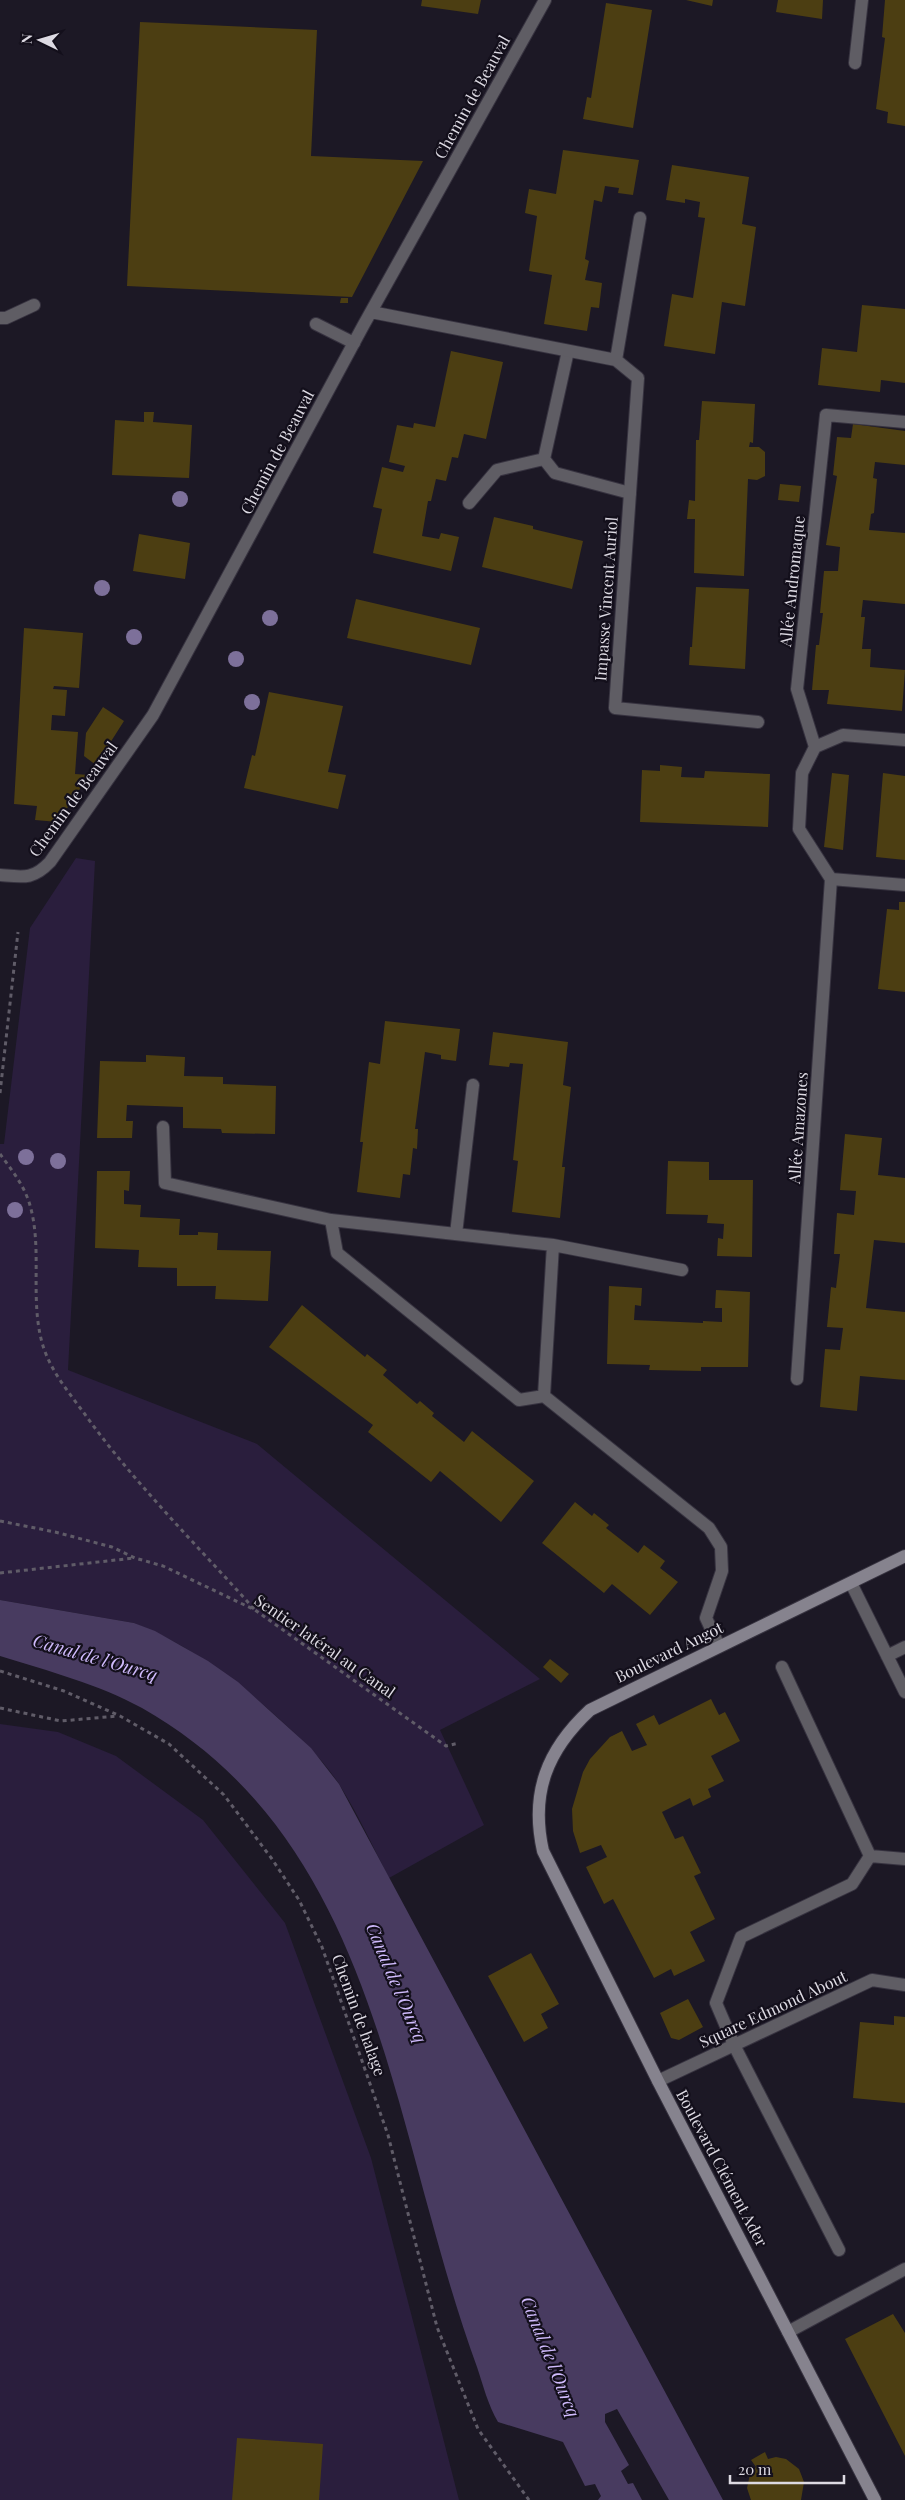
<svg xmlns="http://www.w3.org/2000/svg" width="905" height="2500" font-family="'Playfair Display',serif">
	<rect width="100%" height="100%" fill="#1c1825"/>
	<path fill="#2a1e3d" d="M76,858L95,861L68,1370L257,1444L540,1679L440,1730L484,1825L389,1878C373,1847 358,1814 339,1784C322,1758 300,1738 277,1717C233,1677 189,1645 134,1623L0,1600V1144H4L30,928Z
		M0,1724L58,1732L116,1756L203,1820L285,1923L371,2158L459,2500H0Z"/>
	<path fill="#483b60" d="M0,1600L134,1623L155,1631L208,1661L238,1682L311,1748L339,1784L723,2500H669L617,2409L605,2414V2422L629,2465L621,2471L628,2484L633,2483L642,2500H598L601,2496L595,2484L585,2486L563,2442L498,2422C488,2405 483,2385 477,2367C459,2318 445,2269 431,2218C377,2022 334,1817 142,1708C98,1684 48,1671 0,1656Z"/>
	<path fill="#4c3e12" d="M422,0H481L478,14L421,6Z
		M686,0H713L712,6Z
		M778,0H823L822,19L776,12Z
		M885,0H905V126L887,123L888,112L876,109L885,38L882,37Z
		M606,3L652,10L633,128L583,119L587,97L591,98Z
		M140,22L317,30L311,156L423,161L352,297L127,286Z
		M563,150L639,160L633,195L618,193L619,188L605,186L602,202L594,200L585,259L589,261L585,280L602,283L599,308L591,307L587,331L544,324L552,275L529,271L537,216L525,213L529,189L556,194Z
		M672,165L749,177L742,224L756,227L745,306L722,302L715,354L664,346L672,294L693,298L705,218L698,217L700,202L685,199V203L666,200Z
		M341,298H348V303H340Z
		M862,305L905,309V383L881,380L880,392L818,385L822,348L857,352Z
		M451,351L503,362L486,439L464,434L458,458L452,457L446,481L436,479L431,501H428L422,536L439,539L441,533L459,537L451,571L373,553L382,509L373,507L382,467L403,472L405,466L389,462L397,425L413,428L414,423L435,427Z
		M702,401L755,404L753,443L750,442L749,447H759L765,452V476L757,480L748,479L744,576L694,573L695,519H687L689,500L695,501L696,440H699Z
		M144,412H154L153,422L192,425L189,478L112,475L115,420L144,422Z
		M853,424L905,431V465L875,462L873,478L877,479L874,513L871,514L869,530L905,533V604L863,600L861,617H865L862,649H871L870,667L905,670L902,711L827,704L829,690H812L816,645H819L823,613H820L824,571H838L840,547L826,545L837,476L833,475L837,437L851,438Z
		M780,484L801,486L799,502L778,500Z
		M494,517L533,526V529L583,541L572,589L482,567Z
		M139,534L190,543L185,579L133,571Z
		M696,587L749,589L745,669L689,665L690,647H692Z
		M356,599L480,628L471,665L347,638Z
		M24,628L83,633L79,688L54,686L53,689L67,690L65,716L52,715L51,730L78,732L75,774L89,775L58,822L35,820L37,806L14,804Z
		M269,692L343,706L328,772L346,775L338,809L244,788L252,755L255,756Z
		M103,707L124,721L96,765L84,756L86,733Z
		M660,765L682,767L681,777L704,778L705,771L770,774L768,827L640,822L642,770L660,771Z
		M832,773L849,775L843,850L824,847Z
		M883,773L905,776V860L876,857Z
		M899,902H905V992L878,989L887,909L899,910Z
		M385,1021L460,1029L456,1061L441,1059V1055L425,1052L415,1129H418L417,1149L413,1148L410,1175L403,1174L400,1198L357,1192L363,1142H360L369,1062L380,1064Z
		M493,1032L568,1042L563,1085L571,1087L562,1167H565L560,1218L512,1212L518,1161L513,1160L523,1064L510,1063L509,1067L489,1065Z
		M146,1055L185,1057L184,1076L223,1077V1084L276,1086L275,1134L222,1133L221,1129L183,1128V1107L127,1105L126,1121H133L132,1138H97L100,1061L146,1062Z
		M845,1134L882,1138L878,1175L905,1178V1243L874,1240L866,1308L905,1312V1380L860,1376L857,1411L820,1407L825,1349L840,1350L843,1328L827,1327L831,1287L836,1288L840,1254H834L837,1213L854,1215L856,1191L840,1190Z
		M668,1161L709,1162V1180H753L752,1257L717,1256L718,1238L723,1239L724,1224L707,1223L708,1215L666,1214Z
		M97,1171H130L129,1191L124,1190V1204L141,1205L140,1217L180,1219L179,1235H198V1232L218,1233L217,1250L271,1251L268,1301L215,1299L216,1286H177V1268L138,1267L139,1250L95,1248Z
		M609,1286L642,1288L641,1306L635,1305L634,1320L703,1323V1321L722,1322V1308H715L716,1290L750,1292L748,1367H701V1371L649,1370L650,1365L607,1364Z
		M302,1305L365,1357L367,1354L387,1370L383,1375L417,1404L420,1401L434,1413L432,1416L464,1442L472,1431L534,1481L501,1522L440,1471L431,1482L368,1432L373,1425L269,1347Z
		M575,1502L592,1516L594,1513L609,1525L606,1528L638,1553L644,1545L665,1561L660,1568L678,1582L650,1615L612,1584L604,1593L542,1543Z
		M550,1659L569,1674L561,1683L543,1667Z
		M711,1699L719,1715L725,1712L740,1741L711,1756L724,1781L708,1789L711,1797L693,1806L690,1798L662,1812L675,1839L683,1836L701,1873L694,1876L715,1919L690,1932L705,1961L674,1976L671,1969L654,1978L613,1899L604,1904L586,1867L607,1857L601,1845L580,1853L573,1831L572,1809L583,1772L590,1759L610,1737L622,1731L632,1751L647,1745L636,1724L654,1715L659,1725Z
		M531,1953L559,2004L541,2014L548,2028L524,2042L488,1976Z
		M688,1999L703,2027L679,2040L671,2038L660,2013Z
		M894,2016L905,2017V2103L853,2098L860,2022L894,2025Z
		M893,2314L905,2333V2456L845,2339Z
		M237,2438L323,2444L319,2500H232Z
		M765,2452L768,2459L776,2457L786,2459L799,2469L804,2482L801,2500H751L747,2488L750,2474L756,2467L751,2460Z"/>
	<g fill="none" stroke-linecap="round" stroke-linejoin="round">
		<g stroke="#373340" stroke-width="14">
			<path id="lane" d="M0,318H6L34,305
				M316,324L354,343
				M568,351L544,459L555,473L630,493
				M469,503L497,470L544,459
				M851,1583L905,1692
				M887,1656L905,1647
				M782,1667L870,1856L905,1859
				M658,2081L872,1980L905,1985
				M839,2250L734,2045L716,2003L741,1937L852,1884L870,1856
				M788,2332L905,2269"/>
		</g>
		<g stroke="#373340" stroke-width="14">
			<path id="street" d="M855,63L862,0
				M371,312L616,360L638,378L615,708L758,722
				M616,360L640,218
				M815,747L797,689L826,415L905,422
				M0,875C23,877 33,880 50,862L153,715L363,326L545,0
				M831,879L799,829L802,773L815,747L843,735L905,740
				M831,879L905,885
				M163,1127L165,1183L331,1220L553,1245L682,1270
				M331,1220L337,1253L519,1400L544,1396
				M456,1234L473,1085
				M553,1245L544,1396L709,1528L721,1547L722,1571L706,1618L719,1646
				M797,1379L831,879"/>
		</g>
		<g stroke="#373340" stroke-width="14">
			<path id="secondary" d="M875,2500L658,2081L543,1851C530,1793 547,1750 590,1710L905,1556"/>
		</g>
		<path stroke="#605c68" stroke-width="3" stroke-dasharray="4 4" stroke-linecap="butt" d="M0,1093L18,932
			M0,1154C11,1169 23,1184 29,1202C44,1249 28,1301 44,1349C52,1372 69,1393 84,1413C134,1483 197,1545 255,1610
			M0,1521L55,1532L112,1547L135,1558L163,1566L255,1610L446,1746L459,1743
			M0,1573L134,1558
			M0,1671L64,1691L120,1716L169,1744L224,1795L272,1859L299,1900L322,1947L388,2135L437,2327L478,2429L529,2500
			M0,1708L61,1721L118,1716"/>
		<use href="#lane" stroke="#5f5d64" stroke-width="12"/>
		<use href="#street" stroke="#5f5d64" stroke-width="12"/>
		<use href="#secondary" stroke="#86838e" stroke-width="12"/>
	</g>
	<g fill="#7d709a">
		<circle cx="180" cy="499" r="8"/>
		<circle cx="102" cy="588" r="8"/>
		<circle cx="270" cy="618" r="8"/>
		<circle cx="134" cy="637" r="8"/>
		<circle cx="236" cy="659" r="8"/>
		<circle cx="252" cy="702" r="8"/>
		<circle cx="26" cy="1157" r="8"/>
		<circle cx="58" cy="1161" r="8"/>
		<circle cx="15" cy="1210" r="8"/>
	</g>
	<g text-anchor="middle" stroke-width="4.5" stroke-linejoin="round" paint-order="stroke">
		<g font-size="16" fill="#dddae3" stroke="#130f1b">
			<text transform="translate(472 97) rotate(-61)" y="6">Chemin de Beauval</text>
			<text transform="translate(277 452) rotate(-62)" y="6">Chemin de Beauval</text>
			<text transform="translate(792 581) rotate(-84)" y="6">Allée Andromaque</text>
			<text transform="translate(606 599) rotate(-86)" y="6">Impasse Vincent Auriol</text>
			<text transform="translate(73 799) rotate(-54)" y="6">Chemin de Beauval</text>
			<text transform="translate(798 1128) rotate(-86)" y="6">Allée Amazones</text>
			<text transform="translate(325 1646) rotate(35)" y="6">Sentier latéral au Canal</text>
			<text transform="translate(669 1652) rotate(-26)" y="6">Boulevard Angot</text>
			<text transform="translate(773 2009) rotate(-25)" y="6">Square Edmond About</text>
			<text transform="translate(359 2015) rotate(70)" y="6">Chemin de halage</text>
			<text transform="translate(722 2168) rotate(62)" y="6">Boulevard Clément Ader</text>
		</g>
		<g font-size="18" font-style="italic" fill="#d0bbfd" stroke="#130f1b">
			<text transform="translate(95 1658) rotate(16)" y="6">Canal de l'Ourcq</text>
			<text transform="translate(396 1983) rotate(67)" y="6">Canal de l'Ourcq</text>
			<text transform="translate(550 2357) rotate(68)" y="6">Canal de l'Ourcq</text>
		</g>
	</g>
	<g transform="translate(40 40) rotate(275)" stroke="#130f1b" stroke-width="4" paint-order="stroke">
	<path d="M0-4L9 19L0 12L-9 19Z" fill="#dddae3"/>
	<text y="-8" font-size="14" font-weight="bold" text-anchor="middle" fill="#dddae3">N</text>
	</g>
	<path d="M730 2475v8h114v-8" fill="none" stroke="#dddae3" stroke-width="2.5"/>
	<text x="738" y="2475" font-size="15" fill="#dddae3" stroke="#130f1b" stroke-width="4" paint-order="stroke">20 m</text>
</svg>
